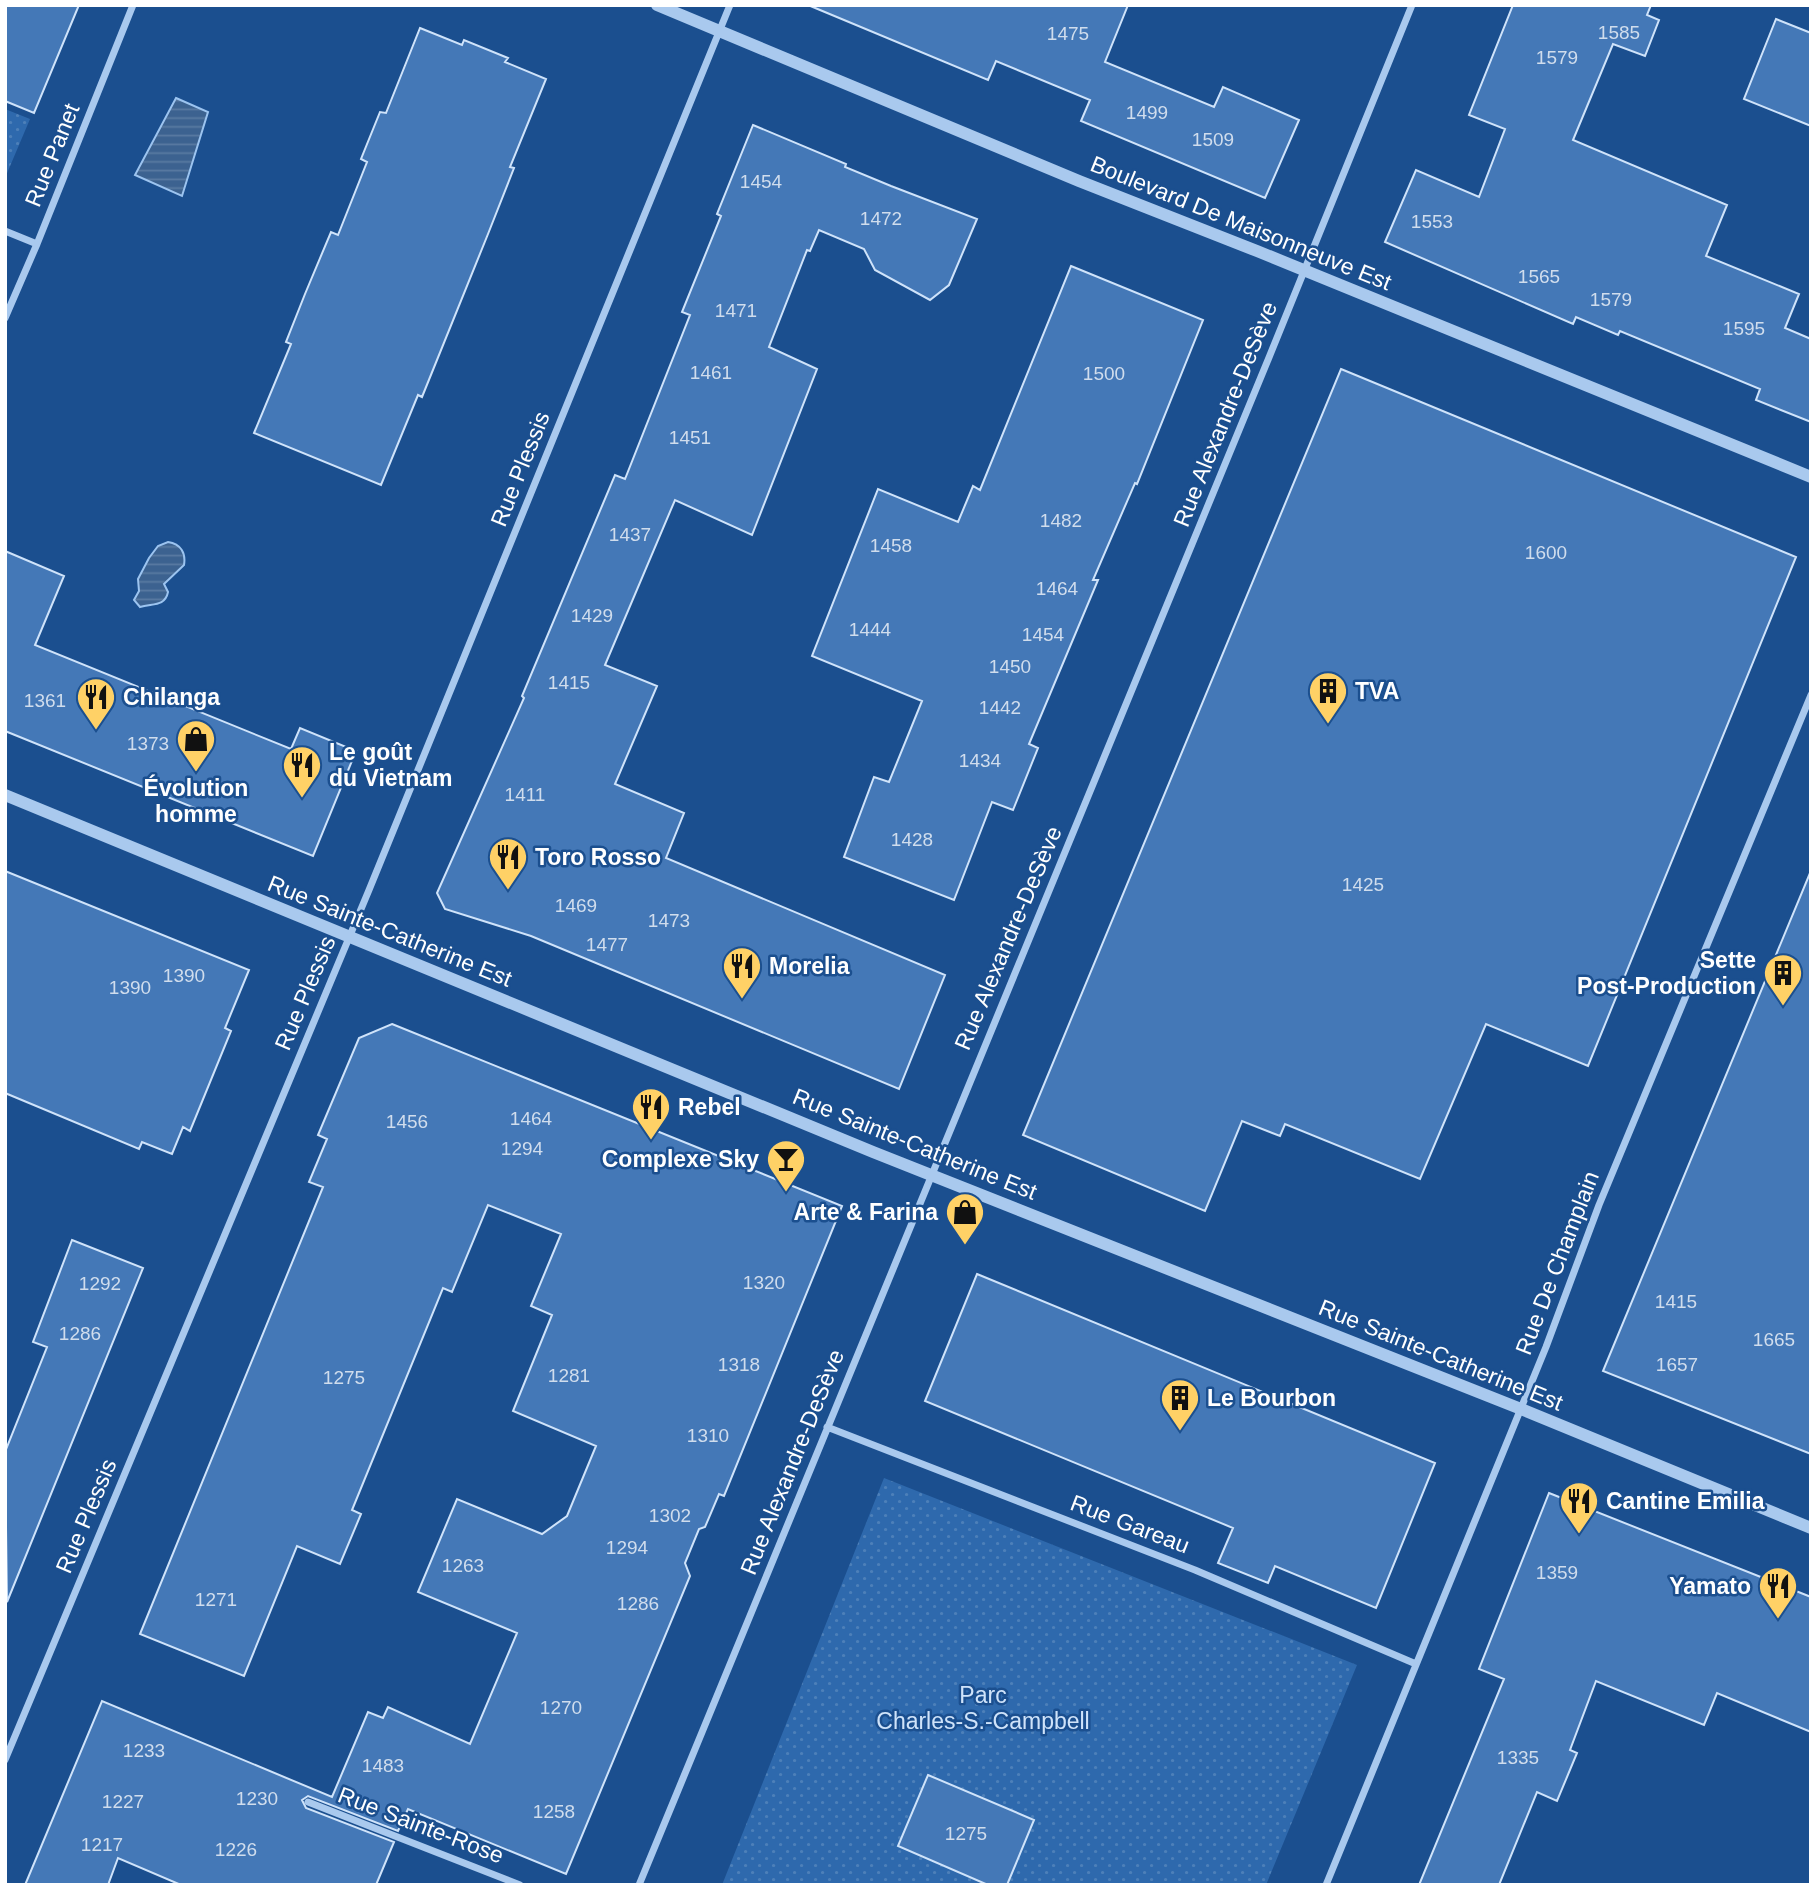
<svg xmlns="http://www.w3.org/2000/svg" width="1816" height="1890" font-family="Arial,sans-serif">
	<defs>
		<pattern id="green-dots" width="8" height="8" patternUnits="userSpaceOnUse" patternTransform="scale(1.75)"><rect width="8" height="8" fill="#2e69ad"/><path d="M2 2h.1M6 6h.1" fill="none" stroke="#4d80b9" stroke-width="1.8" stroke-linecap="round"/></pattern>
		<pattern id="water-rules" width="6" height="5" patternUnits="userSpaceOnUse" patternTransform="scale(1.75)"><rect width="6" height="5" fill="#3c6290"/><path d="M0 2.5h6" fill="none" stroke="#597aa1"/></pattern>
	</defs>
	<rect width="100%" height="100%" fill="#1b4f8f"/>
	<path fill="url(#green-dots)" d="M5,109L30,119L5,178Z
		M884,1478L1357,1665L1266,1885H722Z"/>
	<path fill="url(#water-rules)" stroke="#9cc4f0" stroke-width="2" d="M176,98L208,112L182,196L135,175Z
		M168,542C181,544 186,553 184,565L164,584L168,592C165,607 152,603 140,607L134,600L139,591L138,579L149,558L158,546Z"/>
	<path fill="#4478b7" stroke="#cfe3fa" stroke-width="2" d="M5,5H79L34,113L5,101Z
		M808,5H1128L1105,62L1214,107L1223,87L1299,120L1265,198L1081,121L1090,100L996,61L988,80Z
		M1513,5H1651L1647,15L1659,20L1645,56L1613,44L1573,140L1727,205L1706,256L1799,294L1785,328L1811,339V422L1756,400L1760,389L1620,331L1618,335L1576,317L1573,324L1385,242L1416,170L1479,197L1505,129L1469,115Z
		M1776,19L1811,33V126L1744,99Z
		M420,28L462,45L464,40L508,58L505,62L546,79L510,167L514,168L488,234L422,397L418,395L381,485L254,433L291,344L286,342L305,294L331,232L338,235L367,162L361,159L380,112L386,113Z
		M753,125L846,164L845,167L891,186L977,219L949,285L930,300L875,270L864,249L819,230L810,251L807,250L769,347L817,369L752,535L675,500L605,665L657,686L615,784L684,813L666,858L945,975L899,1089L531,936L445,909L437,893L524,698L522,696L615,475L625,479L690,315L682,312L721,216L717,214Z
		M1071,266L1203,320L1137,484L1135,483L1093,580H1098L1029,744L1038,748L1013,810L992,802L954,900L844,857L874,777L889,782L922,701L812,656L878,489L958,522L973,486L980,490Z
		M1341,369L1796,557L1588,1066L1486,1024L1420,1179L1285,1124L1280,1136L1242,1121L1205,1211L1023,1135Z
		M5,551L64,576L35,645L291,749L300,728L356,751L313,856L5,731Z
		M5,871L249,970L225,1028L231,1031L190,1131L183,1127L172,1154L142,1142L139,1149L5,1093Z
		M1810,873H1811V1454L1603,1371Z
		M392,1024L842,1206L724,1496L719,1494L705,1527L699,1529L685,1563L690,1576L566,1874L408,1809L398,1831L308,1796L302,1800L306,1808L394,1842L376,1885H181L118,1858L108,1885H25L102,1701L332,1797L368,1712L383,1718L388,1707L470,1744L517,1633L418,1592L457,1499L542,1534L567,1516L596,1446L513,1411L552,1315L531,1306L561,1234L488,1205L452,1292L443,1288L352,1510L361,1514L340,1564L297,1546L244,1676L140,1634L323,1187L309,1182L327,1139L318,1135L359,1038Z
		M72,1240L143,1268L7,1602L5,1452L47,1347L33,1342Z
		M977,1274L1435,1463L1376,1608L1275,1566L1268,1583L1218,1563L1233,1528L925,1401Z
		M1549,1493L1811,1597V1732L1717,1693L1704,1725L1596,1681L1570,1750L1577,1753L1557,1801L1537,1792L1499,1885H1419L1504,1679L1479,1669Z
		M928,1775L1034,1820L1007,1885H988L898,1846Z"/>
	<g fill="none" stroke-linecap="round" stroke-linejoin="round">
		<path stroke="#a9c9ee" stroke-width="7" d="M5,231L37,244
			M5,318L37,244L133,5
			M827,1427L1195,1570L1416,1664
			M5,1760L369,890L730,5
			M308,1802L520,1885
			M639,1885L1270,355L1412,5
			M1326,1885L1546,1347L1599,1205L1811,695"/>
		<path stroke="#a9c9ee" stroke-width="12" d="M657,5L1079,181L1257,251L1811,477
			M5,795L873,1152L1521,1409L1811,1528"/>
	</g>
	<defs>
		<g id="building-pin" transform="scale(2.0125)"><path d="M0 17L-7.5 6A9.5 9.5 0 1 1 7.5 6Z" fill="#ffd166" stroke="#1b4f8f"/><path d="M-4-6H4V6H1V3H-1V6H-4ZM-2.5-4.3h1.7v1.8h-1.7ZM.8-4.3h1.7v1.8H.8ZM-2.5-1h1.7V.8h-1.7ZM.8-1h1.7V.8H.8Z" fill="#111"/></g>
		<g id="restaurant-pin" transform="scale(2.0125)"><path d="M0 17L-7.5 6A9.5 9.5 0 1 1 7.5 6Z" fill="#ffd166" stroke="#1b4f8f"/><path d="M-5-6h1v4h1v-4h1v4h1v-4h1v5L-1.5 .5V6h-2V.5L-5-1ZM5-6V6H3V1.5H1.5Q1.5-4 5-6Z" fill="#111"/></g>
		<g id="shop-pin" transform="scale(2.0125)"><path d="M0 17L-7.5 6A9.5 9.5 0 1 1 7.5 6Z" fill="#ffd166" stroke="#1b4f8f"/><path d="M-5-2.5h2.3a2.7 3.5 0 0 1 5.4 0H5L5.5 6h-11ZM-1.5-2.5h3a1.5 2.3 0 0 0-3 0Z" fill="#111"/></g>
		<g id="bar-pin" transform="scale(2.0125)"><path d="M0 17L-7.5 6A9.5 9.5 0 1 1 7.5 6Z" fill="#ffd166" stroke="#1b4f8f"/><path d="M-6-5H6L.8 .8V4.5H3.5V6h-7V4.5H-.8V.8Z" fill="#111"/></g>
	</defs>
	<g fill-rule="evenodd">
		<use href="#building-pin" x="1328" y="691"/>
		<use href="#restaurant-pin" x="96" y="697"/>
		<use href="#shop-pin" x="196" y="739"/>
		<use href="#restaurant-pin" x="302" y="765"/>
		<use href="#restaurant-pin" x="508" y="857"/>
		<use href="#restaurant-pin" x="742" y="966"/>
		<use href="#building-pin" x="1783" y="973"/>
		<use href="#restaurant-pin" x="651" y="1107"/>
		<use href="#bar-pin" x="786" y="1159"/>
		<use href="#shop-pin" x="965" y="1212"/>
		<use href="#building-pin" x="1180" y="1398"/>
		<use href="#restaurant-pin" x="1579" y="1501"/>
		<use href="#restaurant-pin" x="1778" y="1586"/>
	</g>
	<g text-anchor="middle" stroke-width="5" stroke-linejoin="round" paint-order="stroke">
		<g font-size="19" fill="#d0dded">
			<text x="1619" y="39">1585</text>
			<text x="1068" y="40">1475</text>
			<text x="1557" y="64">1579</text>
			<text x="1147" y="119">1499</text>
			<text x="1213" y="146">1509</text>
			<text x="761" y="188">1454</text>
			<text x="881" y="225">1472</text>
			<text x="1432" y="228">1553</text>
			<text x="1539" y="283">1565</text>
			<text x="1611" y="306">1579</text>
			<text x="736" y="317">1471</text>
			<text x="1744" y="335">1595</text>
			<text x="711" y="379">1461</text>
			<text x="1104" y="380">1500</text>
			<text x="690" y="444">1451</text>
			<text x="1061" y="527">1482</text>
			<text x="630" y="541">1437</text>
			<text x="891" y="552">1458</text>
			<text x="1546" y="559">1600</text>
			<text x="1057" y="595">1464</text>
			<text x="592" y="622">1429</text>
			<text x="870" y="636">1444</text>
			<text x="1043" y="641">1454</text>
			<text x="1010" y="673">1450</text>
			<text x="569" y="689">1415</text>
			<text x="45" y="707">1361</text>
			<text x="1000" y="714">1442</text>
			<text x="148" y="750">1373</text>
			<text x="980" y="767">1434</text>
			<text x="525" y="801">1411</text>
			<text x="912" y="846">1428</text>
			<text x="1363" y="891">1425</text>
			<text x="576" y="912">1469</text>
			<text x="669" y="927">1473</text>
			<text x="607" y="951">1477</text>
			<text x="184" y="982">1390</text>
			<text x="130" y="994">1390</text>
			<text x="531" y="1125">1464</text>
			<text x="407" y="1128">1456</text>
			<text x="522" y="1155">1294</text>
			<text x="764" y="1289">1320</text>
			<text x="100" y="1290">1292</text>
			<text x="1676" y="1308">1415</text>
			<text x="80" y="1340">1286</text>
			<text x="1774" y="1346">1665</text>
			<text x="739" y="1371">1318</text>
			<text x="1677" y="1371">1657</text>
			<text x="569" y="1382">1281</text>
			<text x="344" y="1384">1275</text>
			<text x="708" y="1442">1310</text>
			<text x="670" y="1522">1302</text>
			<text x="627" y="1554">1294</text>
			<text x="463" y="1572">1263</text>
			<text x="1557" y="1579">1359</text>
			<text x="216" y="1606">1271</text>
			<text x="638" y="1610">1286</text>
			<text x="561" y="1714">1270</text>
			<text x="144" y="1757">1233</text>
			<text x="1518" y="1764">1335</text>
			<text x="383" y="1772">1483</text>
			<text x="257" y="1805">1230</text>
			<text x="123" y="1808">1227</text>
			<text x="554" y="1818">1258</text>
			<text x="966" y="1840">1275</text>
			<text x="102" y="1851">1217</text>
			<text x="236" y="1856">1226</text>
		</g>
		<g font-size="23" fill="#fff" stroke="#1b4f8f">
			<text transform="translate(52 155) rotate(-68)" y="8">Rue Panet</text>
			<text transform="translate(1241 223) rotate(22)" y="8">Boulevard De Maisonneuve Est</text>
			<text transform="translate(1225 414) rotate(-68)" y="8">Rue Alexandre-DeSève</text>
			<text transform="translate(520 469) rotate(-68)" y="8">Rue Plessis</text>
			<text transform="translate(390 931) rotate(22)" y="8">Rue Sainte-Catherine Est</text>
			<text transform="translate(1008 938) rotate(-67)" y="8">Rue Alexandre-DeSève</text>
			<text transform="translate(305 993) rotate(-67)" y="8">Rue Plessis</text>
			<text transform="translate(915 1144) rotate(22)" y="8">Rue Sainte-Catherine Est</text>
			<text transform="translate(1557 1263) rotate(-69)" y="8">Rue De Champlain</text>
			<text transform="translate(1441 1355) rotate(22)" y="8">Rue Sainte-Catherine Est</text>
			<text transform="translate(792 1462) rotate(-68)" y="8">Rue Alexandre-DeSève</text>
			<text transform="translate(86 1516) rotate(-67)" y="8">Rue Plessis</text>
			<text transform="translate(1130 1524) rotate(21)" y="8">Rue Gareau</text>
			<text transform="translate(421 1825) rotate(21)" y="8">Rue Sainte-Rose</text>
		</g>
		<g font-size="23" font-weight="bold" fill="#fff" stroke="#1b4f8f" text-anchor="start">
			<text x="1355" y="699">TVA</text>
			<text x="123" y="705">Chilanga</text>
			<text x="329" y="760">Le goût<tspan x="329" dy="26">du Vietnam</tspan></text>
			<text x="196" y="796" text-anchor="middle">Évolution<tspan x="196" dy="26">homme</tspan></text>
			<text x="535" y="865">Toro Rosso</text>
			<text x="1756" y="968" text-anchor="end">Sette<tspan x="1756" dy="26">Post-Production</tspan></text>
			<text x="769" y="974">Morelia</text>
			<text x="678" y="1115">Rebel</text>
			<text x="759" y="1167" text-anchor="end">Complexe Sky</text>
			<text x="938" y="1220" text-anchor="end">Arte &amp; Farina</text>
			<text x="1207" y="1406">Le Bourbon</text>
			<text x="1606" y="1509">Cantine Emilia</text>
			<text x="1751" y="1594" text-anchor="end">Yamato</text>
		</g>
		<g font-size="23" fill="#cfe3fa" stroke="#1b4f8f">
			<text x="983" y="1703">Parc<tspan x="983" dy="26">Charles-S.-Campbell</tspan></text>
		</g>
	</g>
	<rect width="1816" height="1890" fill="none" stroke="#ffffff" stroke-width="14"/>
</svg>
